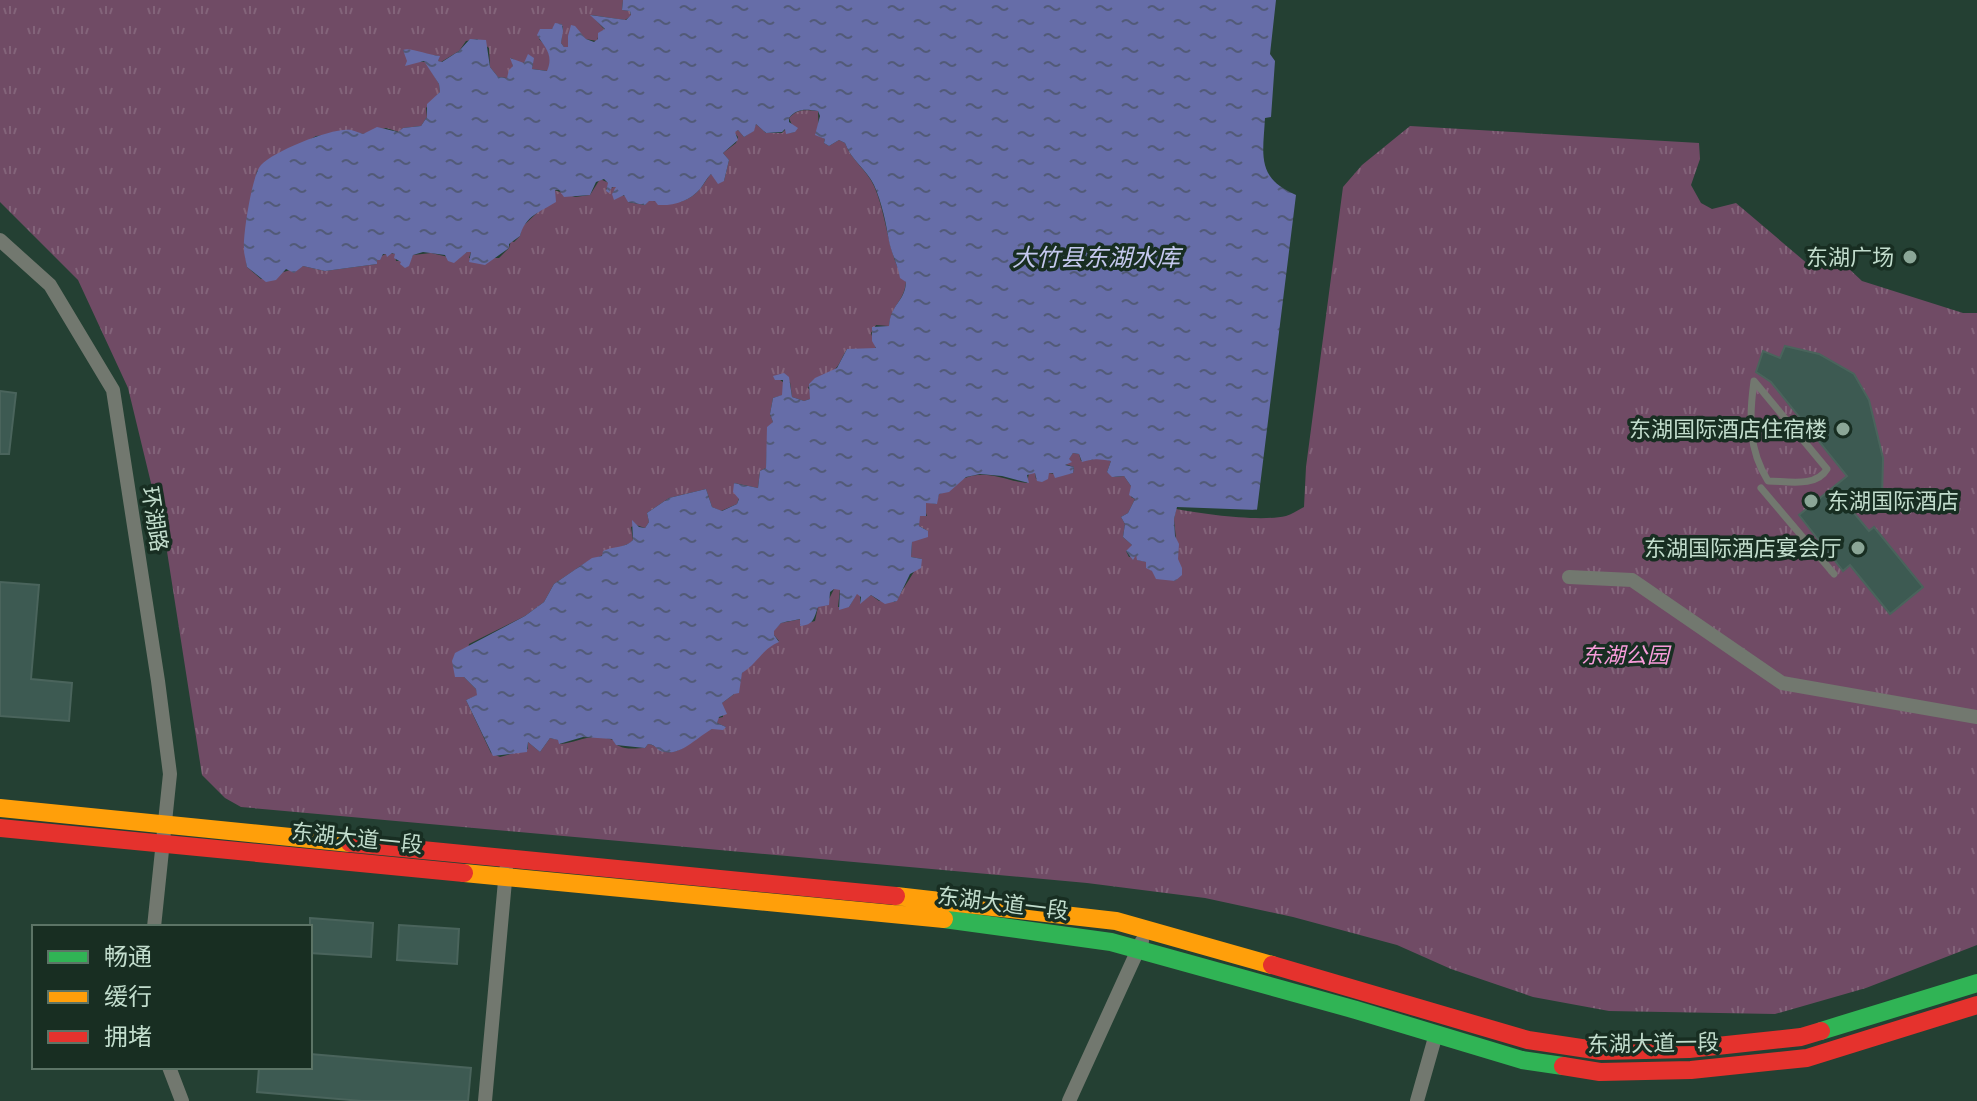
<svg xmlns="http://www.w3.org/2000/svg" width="1977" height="1101" font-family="'Roboto Serif','Noto Sans SC',serif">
	<defs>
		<pattern id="grass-tufts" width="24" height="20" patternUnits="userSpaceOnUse" patternTransform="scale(2)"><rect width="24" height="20" fill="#704b65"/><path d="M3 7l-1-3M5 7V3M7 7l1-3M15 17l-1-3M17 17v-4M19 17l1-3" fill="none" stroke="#83647a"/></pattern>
		<pattern id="water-ripples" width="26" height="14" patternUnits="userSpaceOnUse" patternTransform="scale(2)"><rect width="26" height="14" fill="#666da8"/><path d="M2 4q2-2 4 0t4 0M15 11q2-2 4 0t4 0" fill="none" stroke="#525a78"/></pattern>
	</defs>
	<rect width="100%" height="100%" fill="#244033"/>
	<path fill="url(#grass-tufts)" d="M0,0H623L622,10L630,11L631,16L625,20L591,15L605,30L599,33L597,41L568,36V47H564L561,43L563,26L553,28L539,39C549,48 553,59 548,71L532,69L533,62L520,63L511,58L513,66L507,78L498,77L490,67L489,48L477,39L466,41L459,51L441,62L438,61L439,56L415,53L407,61L426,62L439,84L440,92L426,108L427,117L421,126L403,128L399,132L386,128L363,134L355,132L316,136L257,171L244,245L247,267L261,279L303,266L325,271L377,264L376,260C382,255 388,252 395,254L396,261H410L413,255L431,253L457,259L467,252H471L469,258H499L509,248L511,241L514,242L520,236L522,227L555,196L554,190L575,197L590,195L600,179L609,183L606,190L616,186V190L612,194L627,196L628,202L645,205L648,201C668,200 683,208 699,190C704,185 706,179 711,174L724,181L729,160L723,153L736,143L738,137L734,132L738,130L744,137L753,131L756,124L766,133H782L786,129L787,133L795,132L789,118C798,108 806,110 818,111L819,136L825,139L824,143L829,146L839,140L845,143C851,160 867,170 874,186C887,214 888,259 906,282C904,302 892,303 889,326L876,325L871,333L876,349H847C843,355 840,364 836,368C828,379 816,372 808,388L812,392L810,399L804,401L792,397L790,382L779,379L784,383L783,395L773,398L770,414L773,422L768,430L766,468L760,471L758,488L734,483L739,498L737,504L721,511L712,507L706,489L669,498L647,513L649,522L645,528L636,525L631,527L633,540L630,543L585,563L554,584L544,602L525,616L469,644L464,677L476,689L478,695L466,700L491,753L500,757L528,749V742L540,752L550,738L559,740L560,744C577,743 588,733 610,739C621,742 609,741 619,746C626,750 638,748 645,748L648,744C658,745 660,754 672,752C687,750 696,733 712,729C716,727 721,728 726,727L717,723L718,718L723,717L722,703L734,694L742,673L767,647L779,641L774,635V630L781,623L801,619L800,625L815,621L818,607L829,599L834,589H840L838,607H849L857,593L860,594V603L871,595L879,601L895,602L922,559L911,557L912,542L928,531L919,526V516H927L924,507L926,502L936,504L939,494C955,489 953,482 965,478C987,469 1006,481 1027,483L1029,473H1035L1036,479L1049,473L1061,475L1073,473L1074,467L1065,464L1073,453L1079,454L1081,461L1101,458L1111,461L1107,472L1115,477L1124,476L1131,486V497L1135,499L1128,513L1121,517L1125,524L1123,537L1132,545L1131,548L1126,551L1129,557L1136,555L1138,560L1147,562V568L1153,571L1178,559L1174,519L1176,509C1204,514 1259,522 1286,516C1292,514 1298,510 1304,507L1306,467L1343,187L1362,165L1410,126L1699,143L1700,159L1691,185L1701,203L1712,209L1736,203L1809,265L1819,251L1829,245L1841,253L1847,267L1862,281L1963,313H1977V945L1866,988L1775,1014L1609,1011L1533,997L1451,969L1397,945L1293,917L1205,898L1087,883L241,807L225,798L202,775L166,545L128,388L78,280L0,202Z"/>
	<path fill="url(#water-ripples)" d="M623,0H1276L1270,54L1275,61L1271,117L1265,118C1263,155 1256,178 1296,195L1257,510L1177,507L1174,519L1175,536L1179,544L1178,559L1182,568V575L1175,581L1156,579L1152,571L1146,568V562L1137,560L1136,555L1133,560L1126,551L1132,545L1123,537L1125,524L1121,517L1128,513L1135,499L1129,495L1131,486L1124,476L1112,477L1107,472L1111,461C1098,459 1096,458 1082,462L1079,454L1073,453L1069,459L1072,462L1065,465L1074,467L1073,473L1055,478L1053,473H1049L1048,479L1042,482L1037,481L1035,473L1027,475L1029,483L1002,476L980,474L966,477L949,492L939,494L937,504L926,503V516H920L919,526L928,531V537L912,542L911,557L922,559L921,568L910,574L897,601L885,604L871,595L860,604L861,597L857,594L849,607L839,610L840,590L834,589L830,592L829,605L818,607C814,618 814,625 800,626V619L781,623L774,631V635L779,642C762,649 758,663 742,673L739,693L734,694L722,703L727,714L719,717L717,723L726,727L723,730L712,729C697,737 682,755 665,752C655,751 658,745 648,744L645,748L616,745L612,739L583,737L559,744L558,740L550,738L540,752L528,742L527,752L493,756L466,700L477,695L476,689L464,677H455L452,661L455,653L525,616L544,602L554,584L592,558L602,556L603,551C613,546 626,548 633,540L632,520L639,527L645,528L649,522L647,513L669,498L706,489L712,507L722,511L737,504L739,499L733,492L734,483L758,488L760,471L766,468L767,427L773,422L770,414L773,398L782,395L783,380H775L773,376L784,373L789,377L792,397L804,401L810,399L809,384L815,378L837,368L847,349L876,348L872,341V327L889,326C891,303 905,302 906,282L900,278C898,265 892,255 889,241C886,223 882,203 874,185C867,170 851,160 845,143L839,140L829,146L824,143L825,139L815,135L820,116L818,111C806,109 797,108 789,118V122L798,128L795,132L786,134L785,129L782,132L766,133L756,124L754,131L744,137L738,130L735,132L738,140L723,153L729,160L724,181L718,184L711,174C706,179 704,184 700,189C690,201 673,206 658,205L655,201H649L645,205L628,202L624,195L614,200L612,194L616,187H612L609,193L606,191L608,183L604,179L596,182L590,195L564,197L559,190H555L556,202C540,212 525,216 520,236L509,244V248L485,265L469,262L471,252H467L454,263L448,261L445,255L423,252L413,255L409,266L405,268L400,264L401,262L394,258L395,254L392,253L387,257L386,254H383L380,260H377V264L325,271L303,266L294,273L286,269L276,280L266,282L247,267C246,261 244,255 244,249C243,234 252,175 261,165C274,151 333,127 351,130C356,131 359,133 363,134L377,127L398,132L403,128L421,126L427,117V104L440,92L439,84L424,61L405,66L407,61L403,50C410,47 427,55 440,56L438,61L442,62L459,51L470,39L486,40L490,67L498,77L507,78L509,70L513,66L510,58L524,63L528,54L534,58L532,69L547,71C554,55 545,47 537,35L540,29H552L555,23L562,24L563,31L561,43L564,47H568V36L571,25L575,26L586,39L594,42L598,39V33L605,29L590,15L626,20L631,15L630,11L622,10Z"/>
	<path fill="#3d5a52" stroke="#4a645c" stroke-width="2" d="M1785,346L1819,354L1854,374L1869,400L1883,458L1882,496L1844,501L1869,531L1874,527L1923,587L1890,614L1850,565L1843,571L1799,515L1847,476L1771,382L1756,372L1763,351L1780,358Z
		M0,391L16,393L9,454H0Z
		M0,582L39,585L31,679L72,683L69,721L0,716Z
		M310,918L373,923L371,957L310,953Z
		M399,925L459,929L457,964L397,960Z
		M310,1054L471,1068L468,1101H362L257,1092L259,1067H310Z"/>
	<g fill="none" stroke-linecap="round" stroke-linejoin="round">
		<path stroke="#72786f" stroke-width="7" d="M1754,381L1827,469C1816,488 1787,481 1768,481C1748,449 1749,417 1754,381Z
			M1761,488L1834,574"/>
		<path stroke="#72786f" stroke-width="14" d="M0,240L50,285L113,390L158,681L170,774L154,927
			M1569,577L1632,580L1782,683L1977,717
			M169,1067L182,1101
			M485,1101L506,870
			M1069,1101L1142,941
			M1417,1101L1436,1034"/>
		<path stroke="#30b455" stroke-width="18" d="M944,919L1111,942L1356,1010L1522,1060L1563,1066
			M1821,1031L1977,983"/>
		<path stroke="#ff9f0a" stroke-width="18" d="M0,808L350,843
			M464,873L944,919
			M896,896L1116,921L1272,965"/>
		<path stroke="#e5322d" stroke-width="18" d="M0,828L464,873
			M350,843L896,896
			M1272,965L1528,1040L1601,1051L1689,1049L1801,1037L1821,1031
			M1563,1066L1600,1072L1691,1070L1807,1058L1977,1005"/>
	</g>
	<g fill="#8ba697" stroke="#182e22" stroke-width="3">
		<circle cx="1910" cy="257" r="8"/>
		<circle cx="1843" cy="429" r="8"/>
		<circle cx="1811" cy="501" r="8"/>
		<circle cx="1858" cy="548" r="8"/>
	</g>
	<g text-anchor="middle" stroke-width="7" stroke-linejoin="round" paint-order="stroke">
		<g font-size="22" fill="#c2ddcd" stroke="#182e22" text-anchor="end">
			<text x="1894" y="265">东湖广场</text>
			<text x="1827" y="437">东湖国际酒店住宿楼</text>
			<text x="1827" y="509" text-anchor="start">东湖国际酒店</text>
			<text x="1842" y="556">东湖国际酒店宴会厅</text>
		</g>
		<g font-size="22" fill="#c2ddcd" stroke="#182e22">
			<text transform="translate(155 519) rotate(81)" y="8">环湖路</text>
			<text transform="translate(357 838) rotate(6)" y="8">东湖大道一段</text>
			<text transform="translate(1003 903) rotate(7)" y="8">东湖大道一段</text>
			<text transform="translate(1653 1043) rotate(-1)" y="8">东湖大道一段</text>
		</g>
		<g font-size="22" font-style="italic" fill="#f79cda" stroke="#182e22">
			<text x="1625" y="663">东湖公园</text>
		</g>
		<g font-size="24" font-style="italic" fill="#c4c8ee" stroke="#182e22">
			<text x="1096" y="266">大竹县东湖水库</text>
		</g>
	</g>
	<rect x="32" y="925" width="280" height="144" fill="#182e22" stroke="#5c7466" stroke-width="2"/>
	<rect x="48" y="951" width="40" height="12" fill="#30b455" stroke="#5c7466" stroke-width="2"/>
	<text x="104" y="965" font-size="24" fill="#c2ddcd">畅通</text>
	<rect x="48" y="991" width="40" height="12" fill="#ff9f0a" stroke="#5c7466" stroke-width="2"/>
	<text x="104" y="1005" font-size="24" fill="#c2ddcd">缓行</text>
	<rect x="48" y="1031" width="40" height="12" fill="#e5322d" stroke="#5c7466" stroke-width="2"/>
	<text x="104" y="1045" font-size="24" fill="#c2ddcd">拥堵</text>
</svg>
